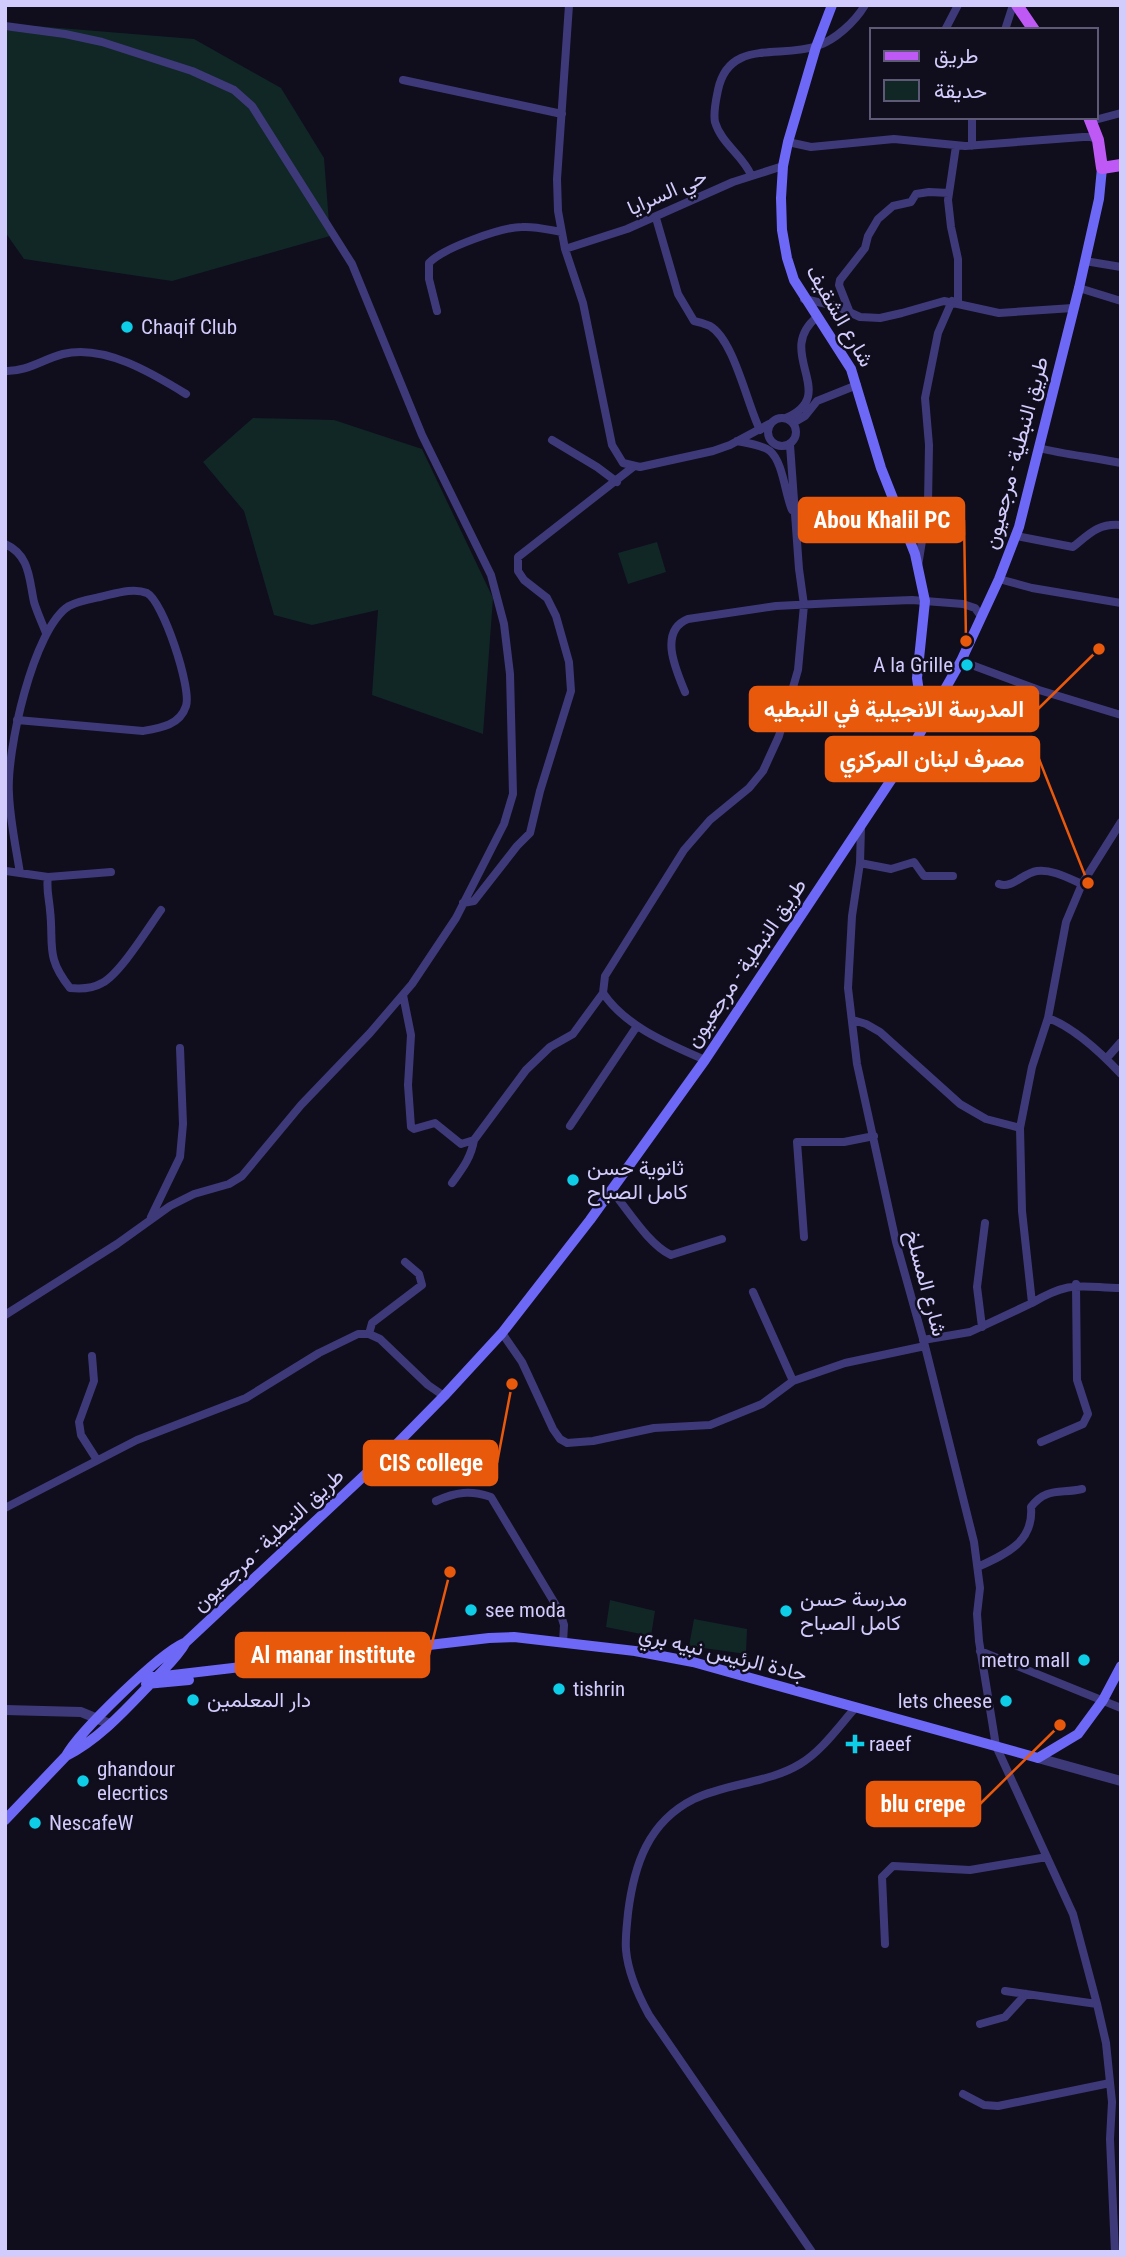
<svg xmlns="http://www.w3.org/2000/svg" width="1126" height="2257" font-family="'Roboto Condensed',Vazirmatn,sans-serif">
	<rect width="100%" height="100%" fill="#100d1d"/>
	<path fill="#102726" d="M35,26L194,39L281,88L324,158L330,236L172,281L24,259L5,232V31Z
		M253,418L334,420L422,449L493,598L483,734L372,695L378,610L312,625L274,615L244,511L203,462Z
		M657,542L666,572L628,584L618,553Z
		M610,1600L655,1611L651,1636L606,1627Z
		M694,1619L747,1629L746,1654L689,1646Z"/>
	<g fill="none" stroke-linecap="round" stroke-linejoin="round">
		<path stroke="#3e3a79" stroke-width="8" d="M569,5L557,179L558,211L565,249L583,303L612,445L623,463L640,467L713,451L730,445L769,424
			M5,26L65,34L102,42L192,71L234,90L252,106L352,264L422,435L491,575L504,624L510,674L513,794L504,824L456,918L412,984L370,1033L301,1105L242,1176L229,1184L194,1194L170,1206L117,1244L5,1315
			M945,30L958,5
			M1005,30L1013,5
			M403,80L562,114
			M1091,121L1121,113
			M788,142L811,147L894,139L965,146L1083,137H1091L1098,140
			M956,146L948,200L951,227L958,259V302
			M972,146V117
			M751,175C743,156 721,143 715,122C713,112 716,100 718,90C729,38 780,59 817,46C835,40 855,22 865,5
			M656,218L678,294L694,321C699,322 705,324 710,326C734,340 747,404 760,430
			M565,249L627,229L733,182L783,166
			M1085,261L1121,267
			M1079,288L1121,301
			M804,299L836,306L860,317L880,318L902,313L944,301L999,313L1073,308
			M437,311L429,279V263C443,248 502,227 522,227C536,226 549,230 561,232
			M850,313L839,285L840,280L865,248L868,236L878,219L893,206L911,202L916,194L929,192L949,193
			M5,371C27,372 43,359 63,354C104,344 152,373 186,394
			M768 432a14 14 0 1 1 28 0a14 14 0 1 1-28 0Z
			M786,418C841,394 773,353 817,317
			M793,423L805,416L817,401L857,385
			M552,440L597,467L617,482
			M737,441C747,443 763,445 770,451C783,462 785,494 792,510
			M1039,448C1066,455 1093,457 1121,463
			M1016,536L1073,547C1089,534 1098,523 1121,525
			M5,544C30,555 29,579 34,602C37,612 42,623 46,633
			M918,566L928,503L929,445L925,398L938,333L952,301
			M999,579L1032,588L1121,603
			M961,661L1039,690L1121,715
			M685,692C676,670 658,631 688,619L776,606L835,603L912,600L963,604L975,608L981,616
			M17,720L143,731C161,728 180,725 186,706C192,689 163,601 147,593C133,587 114,594 100,597C90,599 78,601 69,606C33,628 6,753 9,794C10,820 16,848 20,873
			M861,827L860,863L852,916L848,988L857,1064L896,1242L925,1346L974,1542L980,1588L977,1614L979,1641L996,1746L1073,1914L1097,2004L1106,2043L1112,2102L1110,2139L1115,2252
			M860,863L891,869L914,862L924,876H953
			M6,871L48,877C46,888 49,898 50,910C54,945 45,957 70,988C80,989 92,989 102,983C120,974 148,928 161,910
			M48,877L111,872
			M999,884C1012,889 1023,873 1037,871C1052,869 1068,878 1082,884
			M463,903L474,901L517,846L530,833L540,791L571,691L569,662L556,616L547,598L524,580L518,571V557L633,467
			M603,993C626,1027 669,1044 705,1060
			M403,995L411,1035L408,1085L411,1127L414,1129L435,1123L461,1144L474,1140L526,1070L550,1047L573,1034L603,993L605,976L684,850L710,820L749,788L763,771L779,736L798,670L804,605L799,569L790,445
			M1048,1018C1073,1027 1103,1055 1121,1074
			M853,1020L866,1024L880,1032L960,1104L986,1119L1020,1128
			M1106,1059L1121,1042
			M570,1126L637,1026
			M452,1183C462,1169 471,1158 474,1140
			M612,1191C628,1210 649,1245 671,1255L722,1239
			M151,1217L180,1157L183,1124L180,1048
			M804,1237L797,1142H844L874,1136
			M753,1292L793,1381L845,1363L925,1346
			M1032,1303C1071,1280 1079,1287 1121,1288
			M982,1327L977,1287L985,1223
			M502,1333L522,1362L553,1429L560,1439L567,1443L593,1441L654,1428L710,1425L762,1404L793,1381
			M369,1334L372,1323L422,1285L419,1274L405,1262
			M923,1340L970,1332L1032,1303L1022,1211L1020,1128L1032,1067L1048,1018L1066,922L1082,884L1121,822
			M92,1356L94,1381L79,1422L81,1435L97,1460
			M1041,1442L1083,1424L1088,1414L1077,1380L1076,1284
			M436,1501C456,1492 470,1490 491,1497L560,1612L564,1625L563,1643
			M5,1508L137,1440L246,1398L319,1353L358,1334H369L380,1339L428,1385L444,1396
			M978,1567C1006,1554 1034,1542 1031,1507C1046,1487 1060,1494 1082,1489
			M980,1651L1121,1708
			M885,1944L882,1877L893,1866L970,1870L1047,1857
			M1005,1991L1097,2004
			M980,2024L1005,2017L1026,1994
			M963,2094L984,2105L998,2106L1110,2083
			M812,2252L649,2015C638,1995 628,1973 626,1950C625,1938 627,1925 628,1913C634,1865 648,1822 694,1799C727,1783 769,1783 800,1764C822,1751 839,1726 856,1707"/>
		<path stroke="#3e3a79" stroke-width="10" d="M5,1710L81,1712L110,1724
			M1038,1758L1121,1781"/>
		<path stroke="#6e68f7" stroke-width="10" d="M832,5L816,47L788,142L783,166L781,198L782,230L787,258L794,280L851,369L881,468L915,554L925,601L917,678L924,727
			M142,1677H156L489,1638L514,1637L635,1651L693,1662L1038,1758L1078,1734L1103,1700L1121,1666
			M146,1684L189,1680
			M66,1756C100,1739 128,1707 154,1680C165,1668 178,1657 186,1642L383,1458L444,1396L502,1333L590,1220L705,1060L907,756L961,661L999,579L1019,527L1079,288L1099,199L1102,168
			M5,1820L66,1756C79,1732 159,1654 184,1643"/>
		<path stroke="#be59f6" stroke-width="12" d="M1017,5L1034,30
			M1089,117L1098,140L1102,168L1121,165"/>
	</g>
	<g fill="#0dcde7" stroke="#100d1d" stroke-width="2.5">
		<circle cx="127" cy="327" r="7"/>
		<circle cx="967" cy="665" r="7"/>
		<circle cx="573" cy="1180" r="7"/>
		<circle cx="471" cy="1610" r="7"/>
		<circle cx="786" cy="1611" r="7"/>
		<circle cx="1084" cy="1660" r="7"/>
		<circle cx="559" cy="1689" r="7"/>
		<circle cx="193" cy="1700" r="7"/>
		<circle cx="1006" cy="1701" r="7"/>
		<path d="M851.5 1733.5h7v7h7v7h-7v7h-7v-7h-7v-7h7z"/>
		<circle cx="83" cy="1781" r="7"/>
		<circle cx="35" cy="1823" r="7"/>
	</g>
	<g text-anchor="middle" stroke-width="5" stroke-linejoin="round" paint-order="stroke">
		<g font-size="21" fill="#d2ccfc" stroke="#100d1d">
			<text transform="translate(667 192) rotate(-24)" y="7">حي السرايا</text>
			<text transform="translate(840 316) rotate(60)" y="7">شارع الشقيف</text>
			<text transform="translate(1016 453) rotate(-75)" y="7">طريق النبطية - مرجعيون</text>
			<text transform="translate(746 963) rotate(-56)" y="7">طريق النبطية - مرجعيون</text>
			<text transform="translate(926 1283) rotate(75)" y="7">شارع المسلخ</text>
			<text transform="translate(268 1540) rotate(-43)" y="7">طريق النبطية - مرجعيون</text>
			<text transform="translate(723 1654) rotate(14)" y="7">جادة الرئيس نبيه بري</text>
		</g>
		<g font-size="21" fill="#d2ccfc" stroke="#100d1d" text-anchor="start">
			<text x="141" y="334">Chaqif Club</text>
			<text x="953" y="672" text-anchor="end">A la Grille</text>
			<text x="587" y="1175">ثانوية حسن<tspan x="587" dy="24">كامل الصباح</tspan></text>
			<text x="800" y="1606">مدرسة حسن<tspan x="800" dy="24">كامل الصباح</tspan></text>
			<text x="485" y="1617">see moda</text>
			<text x="1070" y="1667" text-anchor="end">metro mall</text>
			<text x="573" y="1696">tishrin</text>
			<text x="207" y="1707">دار المعلمين</text>
			<text x="992" y="1708" text-anchor="end">lets cheese</text>
			<text x="869" y="1751">raeef</text>
			<text x="97" y="1776">ghandour<tspan x="97" dy="24">elecrtics</tspan></text>
			<text x="49" y="1830">NescafeW</text>
		</g>
	</g>
	<path fill="none" stroke="#e8590c" stroke-width="2.5" d="M966 641L964 520M1099 649L1038 709M1088 883L1039 759M512 1384L497 1463M450 1572L429 1655M1060 1725L980 1804"/>
	<g fill="#e8590c" stroke="#100d1d" stroke-width="2.5">
		<circle cx="966" cy="641" r="7"/>
		<circle cx="1099" cy="649" r="7"/>
		<circle cx="1088" cy="883" r="7"/>
		<circle cx="512" cy="1384" r="7"/>
		<circle cx="450" cy="1572" r="7"/>
		<circle cx="1060" cy="1725" r="7"/>
	</g>
	<g fill="#e8590c" stroke="#e8590c" stroke-width="2.5">
		<rect x="799" y="498" width="165" height="44" rx="7"/>
		<rect x="750" y="687" width="288" height="44" rx="7"/>
		<rect x="826" y="737" width="213" height="44" rx="7"/>
		<rect x="364" y="1441" width="133" height="44" rx="7"/>
		<rect x="236" y="1633" width="193" height="44" rx="7"/>
		<rect x="867" y="1782" width="113" height="44" rx="7"/>
	</g>
	<g font-size="23" text-anchor="middle" font-weight="bold" fill="#fff">
		<text x="882" y="528">Abou Khalil PC</text>
		<text x="894" y="717">المدرسة الانجيلية في النبطيه</text>
		<text x="932" y="767">مصرف لبنان المركزي</text>
		<text x="431" y="1471">CIS college</text>
		<text x="333" y="1663">Al manar institute</text>
		<text x="923" y="1812">blu crepe</text>
	</g>
	<rect width="1126" height="2257" fill="none" stroke="#d2ccfc" stroke-width="14"/>
	<rect x="870" y="28" width="228" height="91" fill="#100d1d" stroke="#5e5976" stroke-width="2"/>
	<rect x="884" y="51" width="35" height="10" fill="#be59f6" stroke="#5e5976" stroke-width="2"/>
	<text x="934" y="63" font-size="21" fill="#d2ccfc">طريق</text>
	<rect x="884" y="80" width="35" height="21" fill="#102726" stroke="#5e5976" stroke-width="2"/>
	<text x="934" y="98" font-size="21" fill="#d2ccfc">حديقة</text>
</svg>
